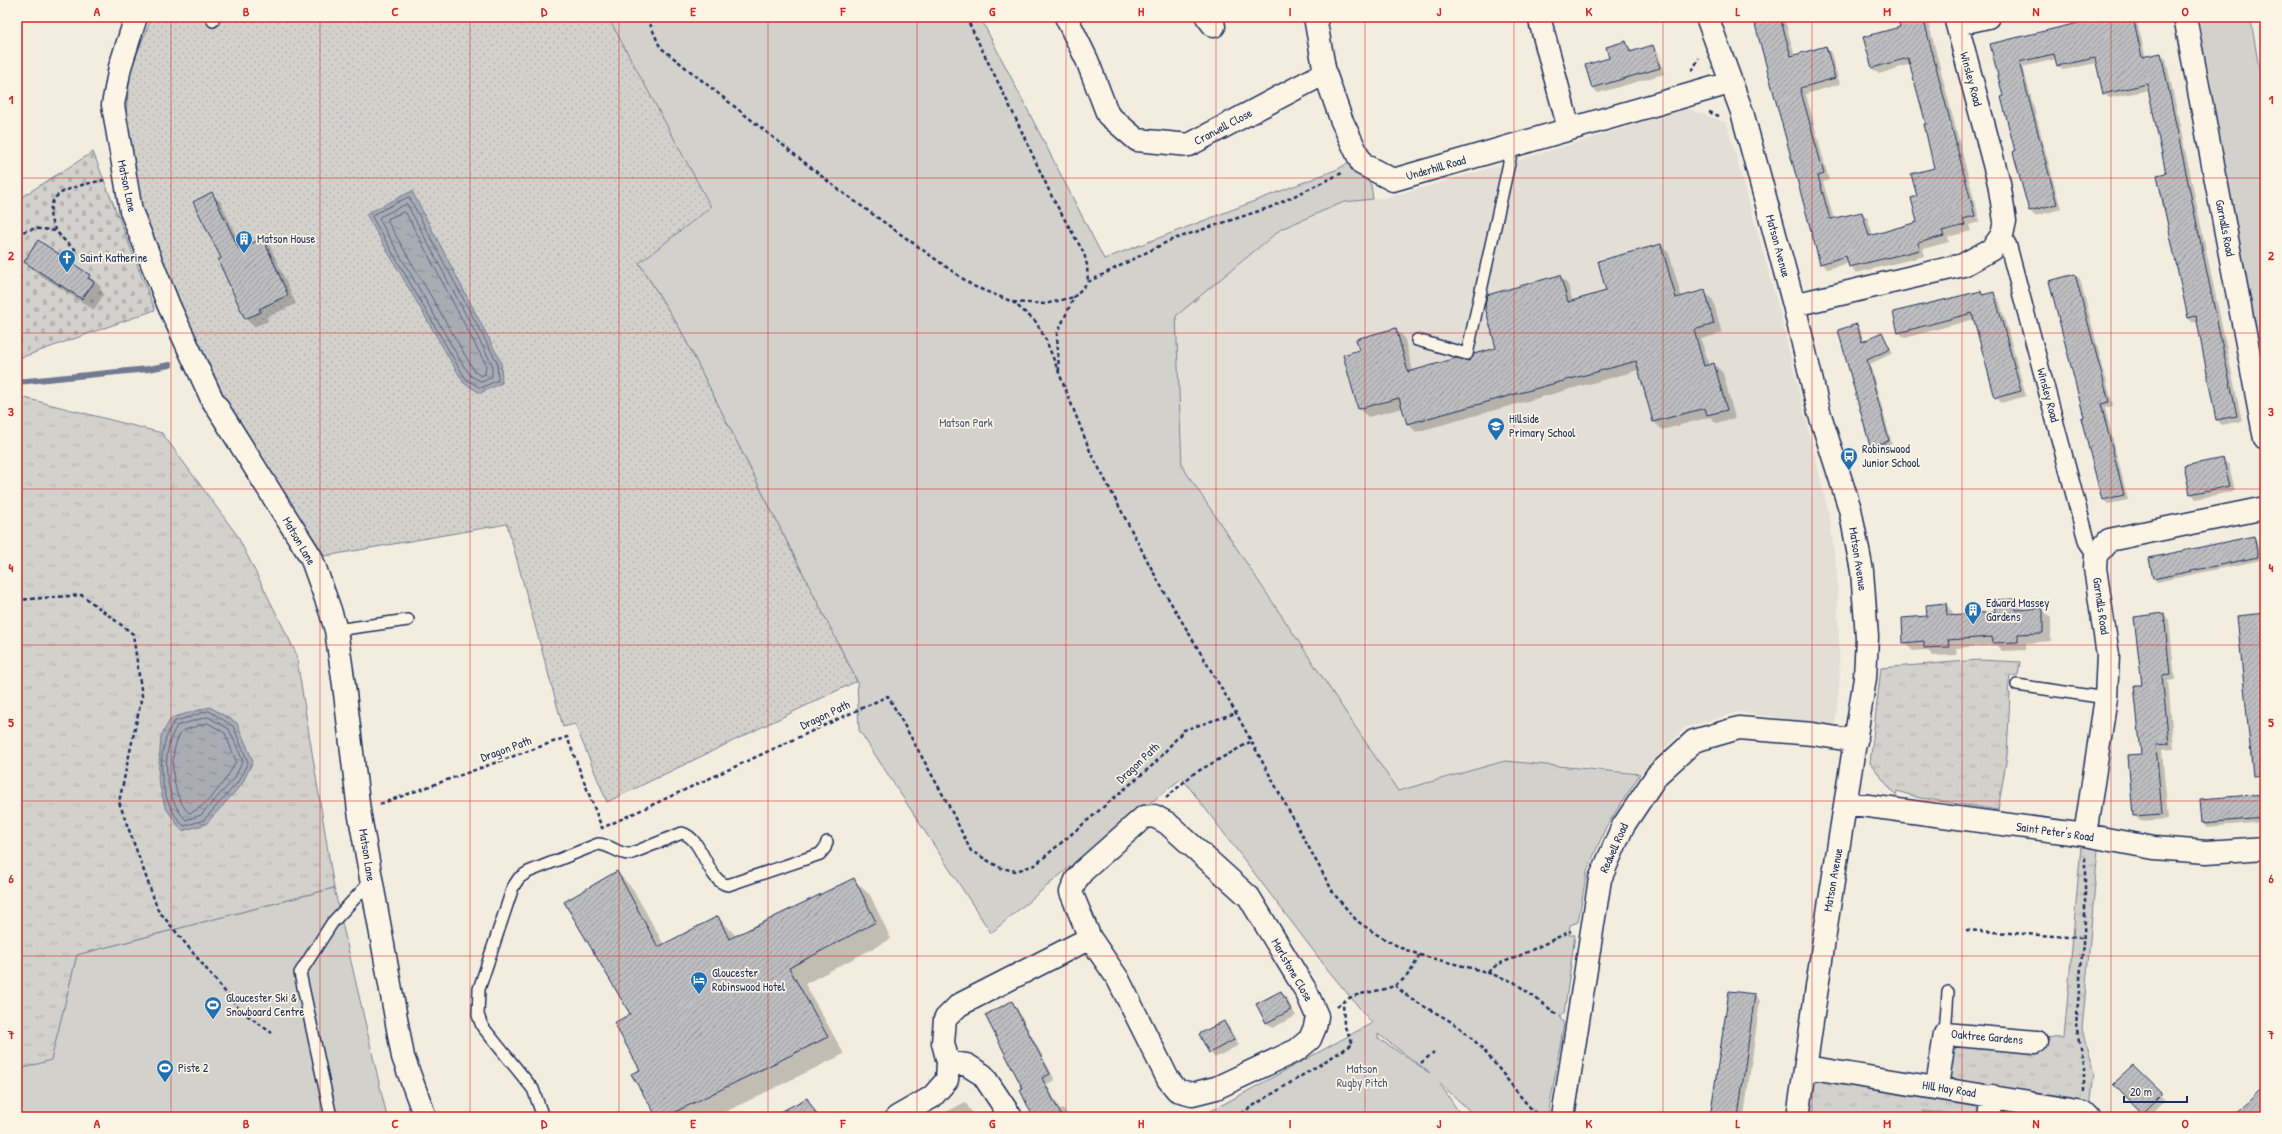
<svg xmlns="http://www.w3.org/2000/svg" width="2282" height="1134" font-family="'Patrick Hand',sans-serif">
	<defs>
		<pattern id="grass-tufts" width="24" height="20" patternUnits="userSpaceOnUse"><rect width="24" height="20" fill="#d3d1cc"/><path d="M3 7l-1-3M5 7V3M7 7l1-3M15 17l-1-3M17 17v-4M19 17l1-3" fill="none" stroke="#b5b4b2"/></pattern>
		<pattern id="cemetery-stones" width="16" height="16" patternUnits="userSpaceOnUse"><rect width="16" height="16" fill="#d3d1cc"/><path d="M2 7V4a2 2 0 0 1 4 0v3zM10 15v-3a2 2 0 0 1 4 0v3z" fill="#b5b4b2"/></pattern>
		<pattern id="garden-dots" width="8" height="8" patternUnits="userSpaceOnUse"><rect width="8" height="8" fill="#d3d1cc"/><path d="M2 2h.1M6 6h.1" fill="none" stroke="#b5b4b2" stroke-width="1.8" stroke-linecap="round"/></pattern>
		<pattern id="water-ripples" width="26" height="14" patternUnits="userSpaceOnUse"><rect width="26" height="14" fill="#a9acb3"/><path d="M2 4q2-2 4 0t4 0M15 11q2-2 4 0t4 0" fill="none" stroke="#898c95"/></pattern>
		<pattern id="building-hatch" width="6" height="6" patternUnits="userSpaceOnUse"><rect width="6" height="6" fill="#bebec0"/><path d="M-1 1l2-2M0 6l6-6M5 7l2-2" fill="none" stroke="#9a9b9f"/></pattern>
	</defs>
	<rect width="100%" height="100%" fill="#f3ede0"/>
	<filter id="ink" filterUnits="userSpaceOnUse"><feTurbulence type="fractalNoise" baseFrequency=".025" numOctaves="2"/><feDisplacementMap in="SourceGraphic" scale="8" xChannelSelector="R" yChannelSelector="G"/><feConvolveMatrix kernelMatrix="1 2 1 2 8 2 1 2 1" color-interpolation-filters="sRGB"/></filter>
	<g filter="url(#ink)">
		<path fill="#e3dfd6" d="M1687,108L1727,123L1779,309L1829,514L1837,574L1840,679L1835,726L1738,712L1686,727L1640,774L1505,761L1398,791L1182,466L1175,316L1281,229L1344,202L1390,197L1573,144Z"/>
		<path fill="url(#grass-tufts)" stroke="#778095" d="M17,396L162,433L237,535L296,653L334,888L77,955L51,1061L17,1070Z
			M1979,660L2020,662L2018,675L2010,676L2008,692L2010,693L2007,756L1998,810L1920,798L1897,791L1896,796L1870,763L1881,668Z
			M2082,835L2099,838L2082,1030L2094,1072L2089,1117H1798L1806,1067L1937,1087L1945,1034L2064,1038Z"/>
		<path fill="url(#cemetery-stones)" stroke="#778095" d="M93,152L155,310L17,359V200Z"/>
		<path fill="#d3d1cc" stroke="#778095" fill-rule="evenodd" d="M608,17H980L1104,259L1338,169L1351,161L1371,185L1373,199L1344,202L1281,229L1176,316L1182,466L1398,791L1505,761L1640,774L1606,827L1587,871L1578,922L1570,925L1569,935H1575L1564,1014H1561L1560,1018L1564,1023L1549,1111L1541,1117H1476L1439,1082L1462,1117H1200L1372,1023L1328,970L1182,778L1090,850L991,933L859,730L857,681L680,329L639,263L613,28ZM1378,1034L1430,1073L1378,1038Z
			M2185,17H2250L2252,26L2265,105V439Z
			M334,888L387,1117H17V1070L51,1060L77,955Z"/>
		<path fill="url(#garden-dots)" stroke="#778095" d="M152,17H608L711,207L639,263L680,329L857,681L607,802L575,724L563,727L507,524L325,556L214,396L150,250L138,198L125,120L131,68Z"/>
		<path fill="url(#water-ripples)" stroke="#707a91" d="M412,191L501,362L502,383L480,393L464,383L456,370L366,214Z
			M210,707L237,723L253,761L242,784L206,824L182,831L165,807L158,778L161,736L171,718Z"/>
		<path fill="#0003" d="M1754,17H1784L1795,56L1825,47L1831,53L1840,84L1806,94L1829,180L1823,182L1834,219L1862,213L1868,219L1873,236L1918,223V197L1935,169L1928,124L1911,64L1879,74L1872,68L1901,28L1898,17H1927L1980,222L1969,225L1971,231L1948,237L1949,242L1923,249L1925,256L1856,273L1849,263L1827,269L1821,263Z
			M2108,17H2136L2146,58L2161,54L2166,59L2242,421L2222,425L2217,420L2198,321L2193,323L2188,318L2168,173L2150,90L2109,98L2104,93L2097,63L2063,70L2058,65L2056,59L2023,67L2061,209L2035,216L2030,211L1992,44Z
			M1626,42L1633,52L1653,46L1658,52L1664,74L1598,93L1593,88L1610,59Z
			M212,194L221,202L242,249L262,240L271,248L296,304L267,317L268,321L254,327L246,319L220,260L222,259Z
			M38,242L89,276L101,287L100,289L104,294L94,310L37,273L26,262Z
			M1661,245L1669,253L1682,298L1704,292L1713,300L1722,333L1701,339L1709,366L1714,364L1723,373L1735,418L1716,423L1710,417L1662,430L1654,422L1639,370L1416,432L1408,424L1403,408L1368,417L1359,409L1344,356L1360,351L1395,329L1404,337L1413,371L1470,362L1497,348L1560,276L1568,285L1573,302L1608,292Z
			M2075,275L2080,279L2113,406L2105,408L2128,500L2108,504L2103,500L2085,418Z
			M1981,292L1984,296L1993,293L1999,299L2026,396L2001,403L1996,397L1974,319L1905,338L1899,332Z
			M1857,325L1860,329L1864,342L1882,333L1893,353L1870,364L1892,444L1874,449L1871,446L1839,330Z
			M2223,459L2229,465L2235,491L2196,499L2191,493Z
			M2254,538L2257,541L2261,560L2157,582L2154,579Z
			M2015,600L2024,611L2042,609L2051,618V641L2026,643V650L2002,651L1996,645L1956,648L1957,655L1933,656L1927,650L1913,651L1904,643L1928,617L1946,604L1955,615L1997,613Z
			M2164,614L2169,620L2175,680L2168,681L2174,749L2162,750L2168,819L2140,821L2134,815L2142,755L2143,685Z
			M2265,795V822L2207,827L2203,823Z
			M617,872L633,889L664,945L718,917L736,936L853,879L870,895L891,939L805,984L844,1054L715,1117H658L641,1070L631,1014Z
			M1281,992L1286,998L1296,1016L1272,1028L1267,1023Z
			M1755,995L1760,1001L1744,1117H1711Z
			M1012,1002L1017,1008L1055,1080L1047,1084L1060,1110L1063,1109L1070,1117H1035L1024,1089Z
			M1224,1022L1229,1027L1239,1045L1215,1058L1210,1052Z
			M2133,1067L2166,1100L2150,1117H2146L2115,1084Z
			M807,1099L819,1117H771Z
			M965,1102L975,1117H942L941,1115Z
			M1922,1110L1976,1117H1921Z"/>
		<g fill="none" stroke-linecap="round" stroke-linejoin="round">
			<path stroke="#546180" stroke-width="1" d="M409,197L497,362L498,380L481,388L467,380L459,368L372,217L373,215Z
				M407,204L492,364V377L482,382L471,376L463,365L379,219L380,217Z
				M404,212L406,213L486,365L485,374L481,376L475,372L469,362L388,222V219Z
				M209,711L233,726L248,762L238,782L204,820L184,826C158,801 154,751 174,722Z
				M208,717L229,729L243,761L234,779L201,815L186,820C164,798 160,751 177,726Z
				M208,723L225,733L236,761C229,777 206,809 189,813C171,796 167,751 182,731Z"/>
			<path stroke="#707a91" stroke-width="6" d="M17,382L148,369L170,365"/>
		</g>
		<path fill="url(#building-hatch)" stroke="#1b2f5e" d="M1753,17H1780L1791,56L1826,46L1835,78L1800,88L1824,174L1818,176L1830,219L1862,212L1869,236L1917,222L1911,198L1917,196L1911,174L1934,168L1924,124H1926L1908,58L1872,68L1863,37L1900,27L1897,17H1923L1975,216L1963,219L1965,225L1942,231L1944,236L1918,243L1920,250L1849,267L1846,256L1820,264Z
			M2103,17H2133L2142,57L2161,53L2237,416L2216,420L2196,316L2188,318L2157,175L2166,173L2147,84L2103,94L2095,58L2057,66L2054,54L2019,62L2057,204L2029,211L2013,152L2015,151L2001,97L2003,96L1990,44Z
			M1626,41L1630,52L1653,45L1660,68L1592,88L1585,65L1609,58L1606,47Z
			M212,192L239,249L263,238L288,295L259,309L261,312L245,319L218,260L221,258L193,202Z
			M38,240L90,275L88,278L94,282L82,299L24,262Z
			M1661,244L1676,298L1705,290L1714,324L1694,330L1704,366L1714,363L1727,410L1707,415L1705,408L1653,422L1636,361L1407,424L1399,398L1358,409L1343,355L1359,350L1356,339L1396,328L1408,372L1457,358L1469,361L1474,354L1496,348L1485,307L1487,295L1560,275L1568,302L1606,291L1598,261Z
			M2075,274L2109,402L2101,404L2124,495L2102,500L2081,418L2084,417L2049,281Z
			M1981,291L1982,295L1994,292L2021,391L1995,398L1972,313L1898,333L1893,312Z
			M1857,324L1862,342L1882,332L1890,349L1867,360L1889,441L1870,446L1838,330Z
			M2223,458L2230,486L2190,494L2184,466Z
			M2254,536L2258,557L2153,579L2149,558Z
			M2015,599L2016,610L2043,608V633L2018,634V642L1993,643L1992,637L1948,640L1949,647L1924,648V641L1903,643L1902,618L1927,616L1926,605L1946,603L1947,615L1995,612L1994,600Z
			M2164,613L2170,675L2162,676L2169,744L2156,745L2162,814L2133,816L2128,755L2141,754L2134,685H2142L2134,617Z
			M2265,613V775L2253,776L2237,616Z
			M2265,794V818L2202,823L2200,799Z
			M617,871L658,947L718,916L729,939L854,878L876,922L789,968L828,1037L665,1117H657L631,1074L640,1070L614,1023L630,1014L564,902Z
			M1281,991L1291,1010L1266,1023L1256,1004Z
			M1729,991L1755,994L1738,1117H1710Z
			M1012,1001L1050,1074L1042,1078L1062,1117H1033L1020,1090L1023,1089L985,1015Z
			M1224,1021L1234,1040L1209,1053L1199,1034Z
			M2133,1066L2162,1094L2142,1114L2113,1084Z
			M2265,1085V1117H2231L2249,1101Z
			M807,1098L818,1117H771Z"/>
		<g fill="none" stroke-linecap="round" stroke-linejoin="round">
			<g stroke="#1b2f5e" stroke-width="14">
				<path id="service" d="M212,17L213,21
					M1417,340L1467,354L1513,145
					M336,630L408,620
					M2017,685L2106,698
					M1945,1034L1948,992
					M331,1117L300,973L332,923L371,881
					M543,1117L533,1089L482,1026L478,1015L479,989L513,887L519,878L528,872L598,844C612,845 619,855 630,854L682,833C704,839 707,882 728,885L820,854L825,848L827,842"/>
			</g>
			<g stroke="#1b2f5e" stroke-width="19">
				<path id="pedestrian" d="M2002,235L2008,245L2087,542L2096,555"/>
			</g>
			<g stroke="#1b2f5e" stroke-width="25">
				<path id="minor" d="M136,17L120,67L113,105L131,211L169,306L212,399L311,557L330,610L336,630L344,685L359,811L403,1057L425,1117
					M1066,17L1087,60L1108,115L1137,140L1189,145L1325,73
					M1207,17L1214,26
					M1315,17L1325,73L1341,119L1362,164L1393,180L1730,83
					M1539,17L1569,129
					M1707,17L1742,112L1794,305L1819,412L1850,509L1862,571L1867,637L1865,678L1826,926L1798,1117
					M2185,17L2265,439
					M1957,24L1988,17
					M1794,305L1963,265L1992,249L2002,235L2005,221L1999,183L1955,17
					M1846,803L2085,835L2154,848L2207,852L2265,848
					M1154,816L1167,823L1249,897L1306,991L1317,1016L1315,1027L1310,1039L1297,1050L1216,1088L1192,1094L1177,1090L1168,1079L1118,979L1090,938L1071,892L1076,880L1083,871L1144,817Z
					M2085,835L2106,698L2108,655L2095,568L2096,555L2109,540L2265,508
					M948,1062L967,1065L983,1075L1011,1117
					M1806,1067L2084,1112L2089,1117
					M1937,1087L1945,1034L2036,1042
					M897,1117L932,1097L947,1080L948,1062L943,1043L945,1019L959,1005L1090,938
					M1563,1117L1600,879L1623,826L1657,775L1694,741L1739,728L1813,734L1856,741
					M1989,1117L1992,1096"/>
			</g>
			<path stroke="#1b2f5e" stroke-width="2.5" stroke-dasharray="4 3" stroke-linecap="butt" d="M647,17L660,47L839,190L973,286L1013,302L1036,322L1046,340L1090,451L1158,581L1236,713L1334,894L1357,921L1376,934L1401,948L1423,956L1483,971L1514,982L1558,1015
				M966,17L1015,117L1053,199L1084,253L1087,265L1088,282
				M1692,71L1699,58
				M1709,112L1719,116
				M17,235C30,227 40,228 55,231
				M76,250C62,239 47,226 51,207C52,203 54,198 57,196C67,187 91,183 104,180
				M1013,302L1045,304L1074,297
				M1059,371L1057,334L1074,297L1088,282L1171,240L1271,207L1342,173
				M17,600L82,595L133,634L142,696L119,802L158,910L240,1010L272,1033
				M1166,798L1193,774L1250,742
				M380,804L567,737L602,828L888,696L948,804L971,851L1001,868L1016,871L1035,865L1154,764L1184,730L1236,713
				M1966,930L2083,938
				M1488,972L1498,964L1517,957L1571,931
				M1395,985C1413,1004 1439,1012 1460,1028C1492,1053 1511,1089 1539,1117
				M1337,1007C1364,980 1399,1006 1419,955
				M1421,1063L1434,1052
				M2084,1091V1068L2076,1026L2085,920V856
				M1235,1117L1353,1044L1344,1025L1343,1001"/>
			<use href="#service" stroke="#fcf5e5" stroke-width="11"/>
			<use href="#pedestrian" stroke="#fcf5e5" stroke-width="16"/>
			<use href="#minor" stroke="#fcf5e5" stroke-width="22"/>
		</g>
	</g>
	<path fill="none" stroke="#d62828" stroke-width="1" stroke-opacity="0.55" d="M171,17V1117M320,17V1117M470,17V1117M619,17V1117M768,17V1117M917,17V1117M1066,17V1117M1216,17V1117M1365,17V1117M1514,17V1117M1663,17V1117M1812,17V1117M1962,17V1117M2111,17V1117M17,178H2265M17,333H2265M17,489H2265M17,645H2265M17,801H2265M17,956H2265"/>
	<defs>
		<g id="building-pin" transform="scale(0.9)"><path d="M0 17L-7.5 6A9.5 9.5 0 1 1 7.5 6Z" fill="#1f6fb2" stroke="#fcf5e5"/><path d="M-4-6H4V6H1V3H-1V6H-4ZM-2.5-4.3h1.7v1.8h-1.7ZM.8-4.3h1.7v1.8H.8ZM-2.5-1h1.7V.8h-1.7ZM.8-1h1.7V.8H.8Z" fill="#fff"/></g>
		<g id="church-pin" transform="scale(0.9)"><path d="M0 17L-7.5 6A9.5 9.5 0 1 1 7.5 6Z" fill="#1f6fb2" stroke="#fcf5e5"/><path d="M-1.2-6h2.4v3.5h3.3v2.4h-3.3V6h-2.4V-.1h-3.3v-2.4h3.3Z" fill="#fff"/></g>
		<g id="school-pin" transform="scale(0.9)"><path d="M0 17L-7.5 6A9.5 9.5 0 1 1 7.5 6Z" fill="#1f6fb2" stroke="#fcf5e5"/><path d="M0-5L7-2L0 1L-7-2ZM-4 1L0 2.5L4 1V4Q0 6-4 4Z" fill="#fff"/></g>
		<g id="bus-pin" transform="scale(0.9)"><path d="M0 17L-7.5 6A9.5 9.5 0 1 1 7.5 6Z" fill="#1f6fb2" stroke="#fcf5e5"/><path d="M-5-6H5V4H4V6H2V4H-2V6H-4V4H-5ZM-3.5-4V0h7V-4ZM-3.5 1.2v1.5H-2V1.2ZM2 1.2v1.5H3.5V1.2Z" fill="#fff"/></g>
		<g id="hotel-pin" transform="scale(0.9)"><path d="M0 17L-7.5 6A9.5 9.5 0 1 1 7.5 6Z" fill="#1f6fb2" stroke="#fcf5e5"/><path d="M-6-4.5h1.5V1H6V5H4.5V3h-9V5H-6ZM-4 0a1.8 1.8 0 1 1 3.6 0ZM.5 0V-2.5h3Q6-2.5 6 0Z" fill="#fff"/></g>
		<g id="stadium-pin" transform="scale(0.9)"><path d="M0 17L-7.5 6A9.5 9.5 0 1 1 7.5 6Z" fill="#1f6fb2" stroke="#fcf5e5"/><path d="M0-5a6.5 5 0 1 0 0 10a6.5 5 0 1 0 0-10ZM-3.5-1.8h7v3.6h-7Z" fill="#fff"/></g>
	</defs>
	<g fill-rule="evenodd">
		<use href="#building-pin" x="244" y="239"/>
		<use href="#church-pin" x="67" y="258"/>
		<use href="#school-pin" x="1496" y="426"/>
		<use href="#bus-pin" x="1849" y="456"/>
		<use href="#building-pin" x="1973" y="610"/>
		<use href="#hotel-pin" x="699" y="980"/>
		<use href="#stadium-pin" x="213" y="1005"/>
		<use href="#stadium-pin" x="165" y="1068"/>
	</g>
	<g text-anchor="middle" stroke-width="3.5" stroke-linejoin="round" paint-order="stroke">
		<g font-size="12" fill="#1b2f5e" stroke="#fcf5e5">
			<text transform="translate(1971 79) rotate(75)" y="4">Winsley Road</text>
			<text transform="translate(1223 127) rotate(-28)" y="4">Cranwell Close</text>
			<text transform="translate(1436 168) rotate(-16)" y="4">Underhill Road</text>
			<text transform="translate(127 186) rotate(78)" y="4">Matson Lane</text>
			<text transform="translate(2225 228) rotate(79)" y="4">Garnalls Road</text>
			<text transform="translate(1778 246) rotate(75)" y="4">Matson Avenue</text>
			<text transform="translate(2048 395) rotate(75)" y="4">Winsley Road</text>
			<text transform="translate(299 541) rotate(60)" y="4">Matson Lane</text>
			<text transform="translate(1858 559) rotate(81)" y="4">Matson Avenue</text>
			<text transform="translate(2101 606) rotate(82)" y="4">Garnalls Road</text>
			<text transform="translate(825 715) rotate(-25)" y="4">Dragon Path</text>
			<text transform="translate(506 749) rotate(-20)" y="4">Dragon Path</text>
			<text transform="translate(1138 763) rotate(-43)" y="4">Dragon Path</text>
			<text transform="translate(2055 832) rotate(8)" y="4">Saint Peter's Road</text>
			<text transform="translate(1614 848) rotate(-66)" y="4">Redwell Road</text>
			<text transform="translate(367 855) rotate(81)" y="4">Matson Lane</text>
			<text transform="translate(1833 880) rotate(-80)" y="4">Matson Avenue</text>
			<text transform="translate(1292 970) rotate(60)" y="4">Marlstone Close</text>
			<text transform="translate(1987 1037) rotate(5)" y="4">Oaktree Gardens</text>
			<text transform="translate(1949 1089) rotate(9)" y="4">Hill Hay Road</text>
		</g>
		<g font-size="12" fill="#1b2f5e" stroke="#fcf5e5" text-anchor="start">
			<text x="257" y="243">Matson House</text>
			<text x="80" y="262">Saint Katherine</text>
			<text x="1509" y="423">Hillside<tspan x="1509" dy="14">Primary School</tspan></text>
			<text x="1862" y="453">Robinswood<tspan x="1862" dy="14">Junior School</tspan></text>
			<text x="1986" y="607">Edward Massey<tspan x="1986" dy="14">Gardens</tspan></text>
			<text x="712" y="977">Gloucester<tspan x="712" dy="14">Robinswood Hotel</tspan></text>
			<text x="226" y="1002">Gloucester Ski &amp;<tspan x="226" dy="14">Snowboard Centre</tspan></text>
			<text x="178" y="1072">Piste 2</text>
		</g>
		<g font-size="12" fill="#49587a" stroke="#fcf5e5">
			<text x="966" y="427">Matson Park</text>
			<text x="1362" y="1073">Matson<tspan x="1362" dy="14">Rugby Pitch</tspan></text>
		</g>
	</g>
	<rect width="2282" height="1134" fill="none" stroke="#fcf5e5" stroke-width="44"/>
	<path d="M2124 1096v6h63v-6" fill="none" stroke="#1b2f5e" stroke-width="2"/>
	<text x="2130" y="1096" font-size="12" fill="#1b2f5e" stroke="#fcf5e5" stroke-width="3" paint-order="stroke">20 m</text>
	<rect x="22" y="22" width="2238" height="1090" fill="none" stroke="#d62828" stroke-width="1.5"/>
	<g font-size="13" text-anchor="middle" font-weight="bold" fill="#d62828">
		<text x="97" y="16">A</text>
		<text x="246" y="16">B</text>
		<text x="395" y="16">C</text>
		<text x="544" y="16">D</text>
		<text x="693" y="16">E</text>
		<text x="843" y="16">F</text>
		<text x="992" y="16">G</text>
		<text x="1141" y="16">H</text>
		<text x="1290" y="16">I</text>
		<text x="1439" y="16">J</text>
		<text x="1589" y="16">K</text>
		<text x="1738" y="16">L</text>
		<text x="1887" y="16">M</text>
		<text x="2036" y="16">N</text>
		<text x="2185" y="16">O</text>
		<text x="11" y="104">1</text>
		<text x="2271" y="104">1</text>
		<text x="11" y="260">2</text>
		<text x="2271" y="260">2</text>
		<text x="11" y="416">3</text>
		<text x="2271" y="416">3</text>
		<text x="11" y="572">4</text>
		<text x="2271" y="572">4</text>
		<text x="11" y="727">5</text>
		<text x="2271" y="727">5</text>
		<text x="11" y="883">6</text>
		<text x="2271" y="883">6</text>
		<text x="11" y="1039">7</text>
		<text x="2271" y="1039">7</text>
		<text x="97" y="1128">A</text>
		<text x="246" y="1128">B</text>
		<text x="395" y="1128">C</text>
		<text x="544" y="1128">D</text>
		<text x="693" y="1128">E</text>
		<text x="843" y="1128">F</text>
		<text x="992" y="1128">G</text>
		<text x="1141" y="1128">H</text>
		<text x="1290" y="1128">I</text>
		<text x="1439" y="1128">J</text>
		<text x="1589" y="1128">K</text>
		<text x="1738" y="1128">L</text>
		<text x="1887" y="1128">M</text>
		<text x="2036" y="1128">N</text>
		<text x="2185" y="1128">O</text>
	</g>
</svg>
